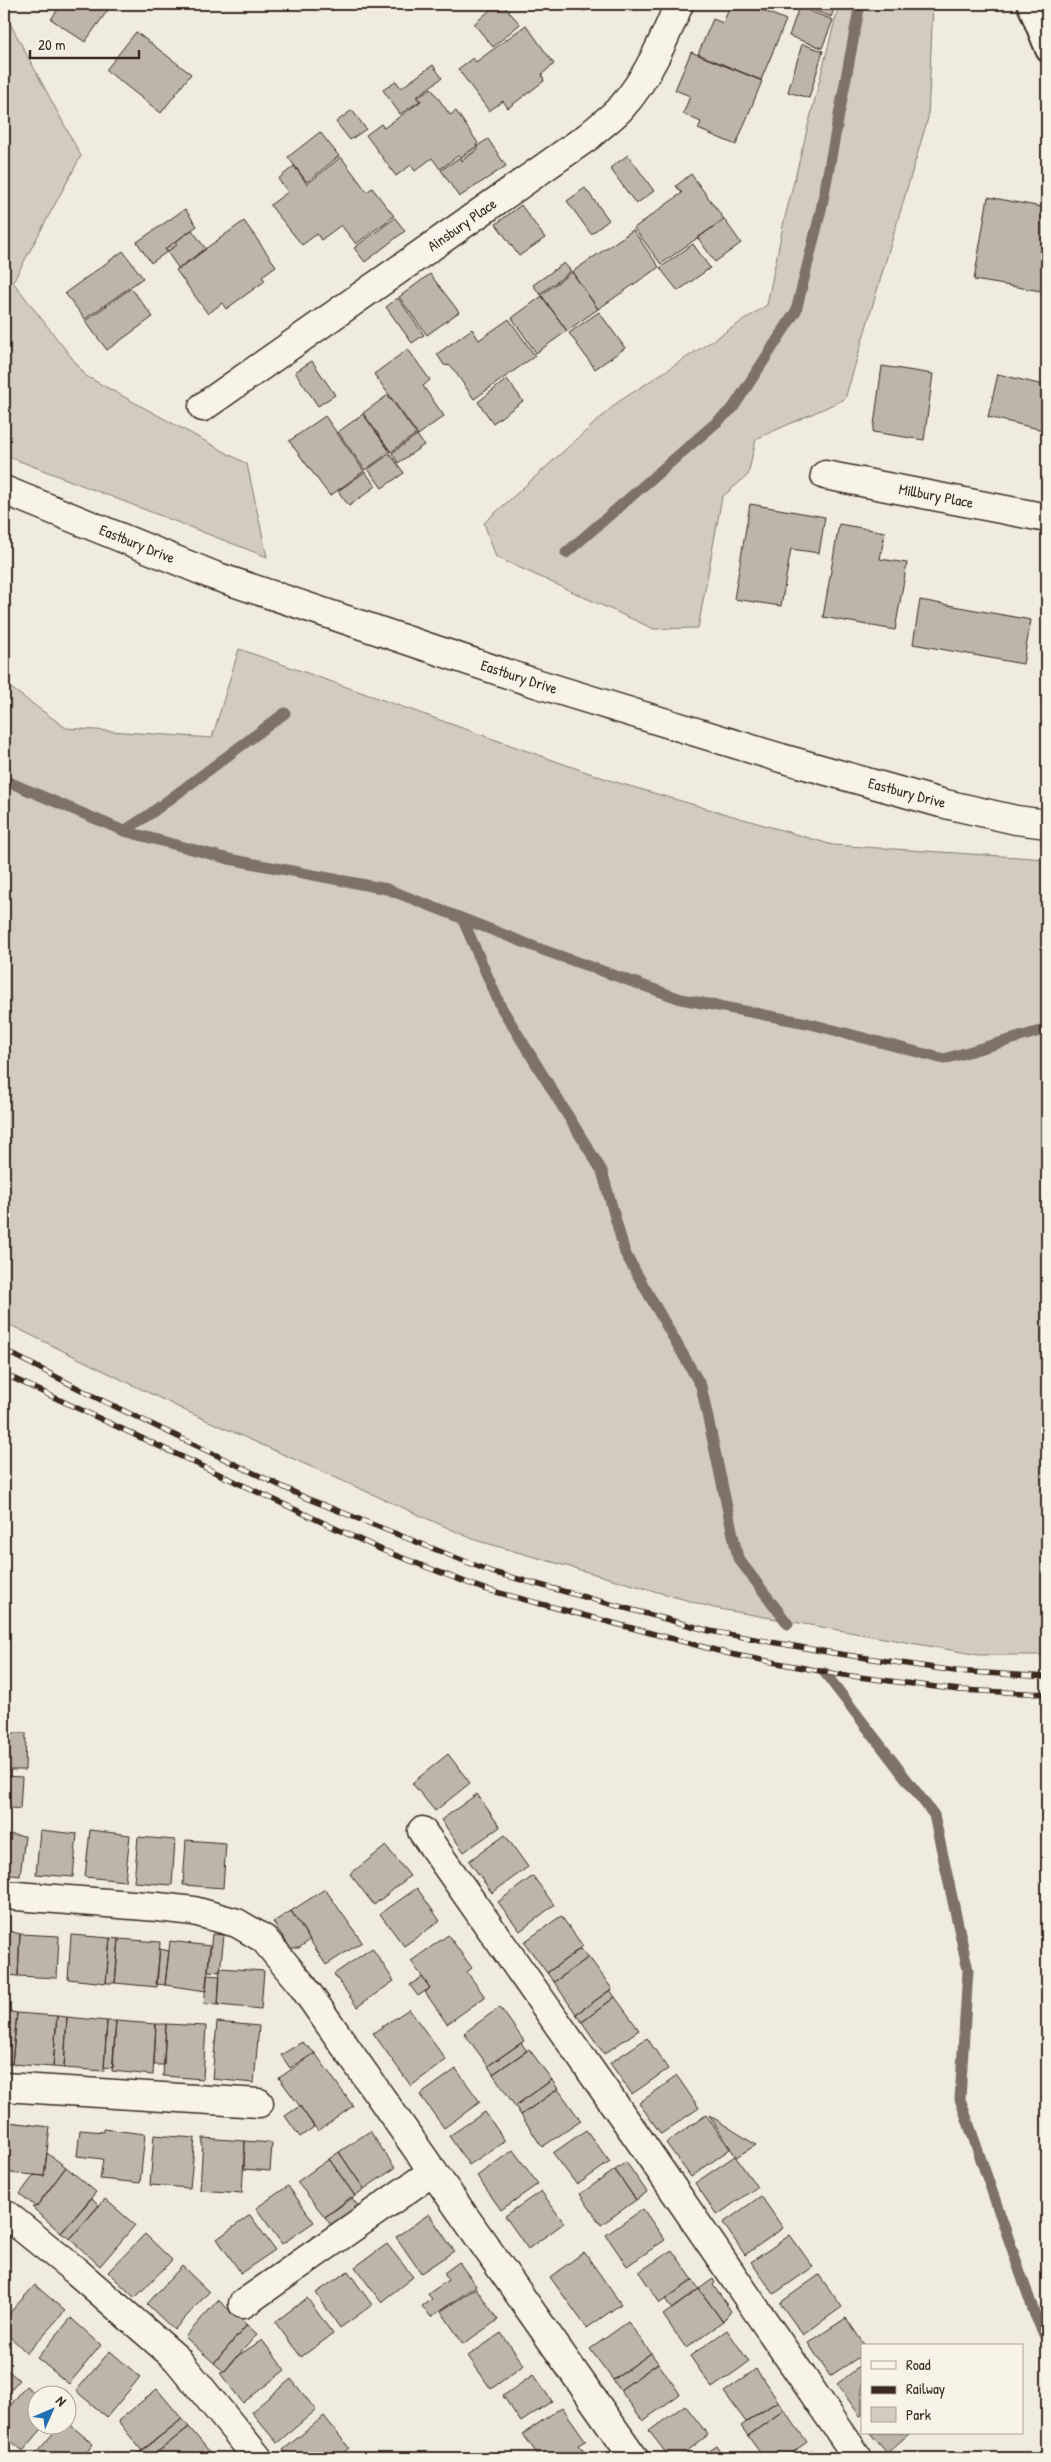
<svg xmlns="http://www.w3.org/2000/svg" width="1051" height="2462" font-family="'Patrick Hand',sans-serif">
	<rect width="100%" height="100%" fill="#efebe0"/>
	<filter id="ink" filterUnits="userSpaceOnUse"><feTurbulence type="fractalNoise" baseFrequency=".02" numOctaves="2"/><feDisplacementMap in="SourceGraphic" scale="10" xChannelSelector="R" yChannelSelector="G"/><feConvolveMatrix kernelMatrix="1 2 1 2 8 2 1 2 1" color-interpolation-filters="sRGB"/></filter>
	<g filter="url(#ink)">
		<path fill="#d1cbc0" stroke="#867a6f" d="M839,4H933L928,118L845,399L756,439L748,475L722,497L698,628L654,629L496,557L484,523L618,402L767,305L784,221Z
			M4,12L81,156L13,282L86,376L247,464L267,557L4,455Z
			M239,649L612,781L833,845L1047,859V1655H979L714,1608L475,1540L186,1411L4,1322V683L66,728L212,738Z"/>
		<g fill="none" stroke-linecap="round" stroke-linejoin="round">
			<path stroke="#7e7266" stroke-width="11" d="M566,553L733,408L796,311L821,210L860,4
				M4,780L124,831L229,859L387,889L543,950L681,999L807,1023L944,1059L1047,1029
				M124,831L150,814L285,713
				M462,918L501,1007L602,1171L625,1253L701,1386L738,1558L788,1624
				M825,1673L934,1815L968,1970L960,2099L1035,2315L1047,2341"/>
		</g>
		<path fill="#bdb5aa" stroke="#3b2a1e" d="M62,4H105L110,7L85,42L51,19Z
			M497,4H502L520,24L493,47L474,24Z
			M569,4H588L585,11Z
			M731,4H748L786,20L761,80L698,54L713,19L723,23Z
			M798,4H836L831,17Z
			M799,7L833,20L822,48L789,36Z
			M526,25L554,64L542,74L544,81L508,108L503,101L489,111L458,69L473,58L476,62Z
			M136,32L191,74L161,113L106,70Z
			M802,44L823,51L809,98L788,92Z
			M691,52L762,81L736,145L698,129L701,122L683,114L690,96L675,90Z
			M433,65L442,78L416,97L420,101L400,114L383,90L396,81L401,88Z
			M431,88L450,115L456,111L478,143L476,145L478,149L462,161L459,155L440,169L432,158L415,171L411,165L396,176L366,135L381,124L384,128L421,101L418,97Z
			M352,110L366,129L350,140L336,122Z
			M320,132L339,156L307,182L288,157Z
			M488,139L506,166L459,197L441,170Z
			M628,155L654,191L636,204L610,168Z
			M341,157L367,192L372,188L394,216L356,244L341,225L321,240L317,234L302,245L270,205L288,192L278,179L294,166L307,184Z
			M691,174L724,219L661,264L634,228L682,193L676,186Z
			M585,188L609,220L591,234L567,201Z
			M988,197L1047,208V292L974,280Z
			M521,205L545,238L519,256L496,224Z
			M185,209L197,226L175,242L177,245L151,263L137,242Z
			M395,218L405,231L365,262L354,248Z
			M724,219L741,243L715,262L698,238Z
			M244,221L276,266L262,276L265,281L226,309L222,303L208,314L176,270Z
			M192,230L206,249L179,269L165,249Z
			M633,230L659,267L598,309L572,272Z
			M693,244L710,268L678,291L660,268Z
			M123,251L143,278L85,319L65,293Z
			M564,263L571,271L540,294L533,285Z
			M572,272L598,309L567,331L541,295Z
			M430,274L459,312L427,335L399,297Z
			M131,288L153,317L107,350L85,321Z
			M542,296L567,331L536,353L512,318Z
			M398,298L424,335L412,343L386,307Z
			M599,312L625,348L595,369L569,333Z
			M509,319L535,356L474,399L451,366L444,365L437,354L472,329L479,340Z
			M408,349L430,380L423,386L444,416L418,435L374,374Z
			M312,361L335,395L318,406L295,372Z
			M882,366L933,374L924,440L873,432Z
			M998,374L1047,386V409L1043,430L988,417Z
			M507,379L523,401L493,423L478,402Z
			M388,395L416,434L391,452L363,413Z
			M363,414L390,452L365,470L338,432Z
			M325,416L364,471L330,496L289,441Z
			M1047,417V440L1042,439Z
			M417,435L424,445L398,463L392,453Z
			M390,454L404,473L382,488L368,469Z
			M365,472L376,486L349,506L338,491Z
			M750,504L825,517L819,553L791,549L781,606L734,599Z
			M839,524L885,532L880,559L907,563L895,630L823,617Z
			M920,600L1031,620L1023,664L913,644Z
			M4,1733H26L25,1770H4Z
			M448,1754L470,1783L435,1811L412,1783Z
			M4,1776L22,1777L20,1809L4,1807Z
			M477,1794L500,1827L464,1852L441,1820Z
			M40,1830L77,1834L73,1877L36,1874Z
			M90,1830L130,1835L125,1881L85,1877Z
			M4,1834L25,1836L20,1876L4,1874Z
			M505,1835L528,1867L492,1893L469,1861Z
			M138,1837L175,1840L172,1885L134,1882Z
			M186,1840L226,1843L223,1888L183,1885Z
			M386,1846L410,1876L374,1905L350,1874Z
			M533,1876L554,1905L520,1931L498,1902Z
			M417,1888L440,1921L404,1946L380,1914Z
			M325,1889L362,1942L326,1965L291,1911Z
			M291,1911L310,1940L299,1948H290L273,1922Z
			M4,1914H9V1931H4Z
			M561,1916L583,1946L547,1973L524,1942Z
			M4,1931H9L6,1975L4,1974Z
			M9,1931L20,1934L18,1976L6,1975Z
			M20,1934L59,1936L57,1978L18,1976Z
			M212,1934L224,1935L220,1972L208,1971Z
			M71,1935L110,1938L106,1983L68,1979Z
			M448,1935L472,1968L467,1972L485,1997L447,2024L425,1992L430,1988L411,1961Z
			M110,1938L119,1939L115,1983H106Z
			M119,1939L160,1942L157,1987L115,1983Z
			M170,1941L210,1946L206,1991L165,1985Z
			M372,1948L394,1981L357,2007L334,1974Z
			M160,1949L169,1951L165,1985L156,1984Z
			M580,1949L589,1957L554,1982L547,1973Z
			M589,1957L612,1989L576,2014L554,1982Z
			M220,1968L264,1971L261,2009L218,2005Z
			M207,1975L220,1976L218,2005L204,2004Z
			M422,1977L430,1988L418,1996L410,1985Z
			M610,1990L615,1997L582,2022L576,2014Z
			M615,1997L639,2030L604,2054L582,2022Z
			M500,2007L524,2041L488,2066L464,2033Z
			M409,2009L446,2060L411,2086L373,2033Z
			M4,2011H7L4,2056Z
			M7,2011L17,2013L12,2064H4Z
			M17,2013L57,2016L53,2067L12,2064Z
			M57,2016L67,2017L64,2068L53,2067Z
			M67,2017L107,2021L104,2071L64,2068Z
			M107,2021H116L113,2068L104,2067Z
			M116,2021L156,2024L153,2075L112,2071Z
			M217,2022L259,2026L254,2083L212,2079Z
			M156,2024H166L164,2065H154Z
			M166,2024L206,2026L203,2079L163,2076Z
			M647,2038L668,2069L632,2094L610,2063Z
			M302,2042L315,2053L290,2068L281,2055Z
			M521,2043L527,2051L493,2074L488,2066Z
			M529,2049L552,2080L515,2106L493,2074Z
			M315,2053L353,2106L318,2131L279,2078Z
			M456,2069L480,2102L444,2128L420,2095Z
			M677,2076L699,2108L661,2134L639,2103Z
			M552,2080L558,2089L521,2115L515,2106Z
			M558,2089L581,2121L542,2147L521,2115Z
			M300,2106L314,2127L300,2137L285,2116Z
			M485,2112L505,2141L469,2165L449,2136Z
			M706,2115L730,2149L691,2177L666,2143Z
			M709,2115L756,2145L736,2157Z
			M4,2121L9,2122L4,2167Z
			M9,2122L50,2127L44,2176L4,2172Z
			M104,2129L145,2134L140,2183L100,2179L103,2159L77,2156L80,2130L104,2132Z
			M586,2130L610,2162L577,2185L553,2153Z
			M370,2131L395,2168L364,2189L339,2152Z
			M154,2135L195,2138L190,2188L150,2185Z
			M203,2138L245,2141L242,2193L200,2190Z
			M245,2141L272,2143L270,2171L244,2169Z
			M513,2150L538,2184L501,2210L477,2176Z
			M339,2152L364,2189L355,2196L329,2159Z
			M47,2153L66,2167L36,2207L20,2194L34,2175L44,2176Z
			M735,2156L757,2187L717,2215L695,2183Z
			M329,2159L355,2196L325,2217L297,2182Z
			M626,2162L647,2192L636,2200L615,2170Z
			M66,2167L96,2192L61,2233L32,2207H36Z
			M615,2170L636,2200L601,2225L580,2194Z
			M288,2186L314,2222L282,2244L256,2208Z
			M541,2191L564,2223L528,2249L505,2216Z
			M761,2196L783,2228L745,2255L723,2223Z
			M351,2197L360,2208L334,2229L325,2217Z
			M92,2198L99,2205L70,2239L61,2233Z
			M105,2199L135,2225L100,2266L70,2239Z
			M643,2209L665,2240L627,2266L606,2235Z
			M429,2214L454,2251L421,2273L396,2237Z
			M250,2215L275,2250L241,2273L217,2239Z
			M145,2234L172,2260L135,2298L108,2272Z
			M790,2235L813,2267L774,2294L751,2262Z
			M387,2244L413,2277L381,2302L355,2267Z
			M672,2250L693,2280L660,2303L639,2272Z
			M584,2252L621,2304L587,2328L550,2277Z
			M459,2262L476,2286L431,2317L422,2306L432,2299L428,2294L448,2280L444,2273Z
			M182,2266L209,2292L174,2330L147,2304Z
			M348,2271L372,2305L340,2328L316,2293Z
			M819,2275L842,2307L803,2335L780,2303Z
			M713,2279L715,2283L713,2285L731,2311L723,2322L699,2289Z
			M693,2280L699,2289L672,2309L665,2299Z
			M35,2285L65,2311L27,2353L4,2331V2319Z
			M476,2288L498,2320L463,2344L441,2311Z
			M699,2289L723,2322L686,2348L663,2315Z
			M307,2298L333,2334L301,2357L275,2322Z
			M218,2300L247,2325L214,2363L185,2337Z
			M71,2318L101,2345L69,2384L37,2358Z
			M846,2318L865,2346H862V2355L830,2376L808,2343Z
			M628,2322L651,2353L613,2380L590,2349Z
			M247,2325L257,2334L224,2372L214,2363Z
			M727,2330L749,2362L712,2388L690,2356Z
			M501,2333L524,2365L491,2389L468,2356Z
			M262,2340L285,2370L243,2403L220,2373L224,2372L236,2357Z
			M110,2351L140,2377L107,2417L76,2391Z
			M651,2353L658,2363L620,2390L613,2380Z
			M658,2363L680,2394L643,2421L620,2390Z
			M862,2365V2415L860,2416L837,2384Z
			M4,2367L19,2380L4,2397Z
			M756,2369L778,2401L746,2422L724,2392Z
			M533,2375L552,2401L521,2422L503,2396Z
			M291,2379L316,2410L277,2443L251,2412Z
			M26,2386L38,2396V2424H46L23,2451L4,2435V2413Z
			M157,2389L182,2419L142,2451L118,2421Z
			M778,2401L784,2410L748,2436L741,2426Z
			M685,2405L708,2435L678,2458H670L649,2431Z
			M562,2407L586,2441L579,2445L589,2458H540L523,2434Z
			M784,2410L807,2442L785,2458H764L748,2436Z
			M324,2416L349,2448L336,2458H290L283,2450Z
			M182,2419L189,2427L150,2458H132Z
			M68,2423L93,2444L82,2458H32L61,2424Z
			M189,2427L214,2457L212,2458H150Z
			M870,2433H910L887,2453Z
			M717,2446L725,2458H699Z
			M812,2450L818,2458H800Z
			M497,2452L501,2458H488Z"/>
		<g fill="none" stroke-linecap="round" stroke-linejoin="round">
			<g stroke="#3b2a1e" stroke-width="25">
				<path id="lane" d="M1028,4L1047,51"/>
			</g>
			<g stroke="#3b2a1e" stroke-width="31">
				<path id="street" d="M203,407L589,136C599,127 611,118 621,108C647,79 664,40 679,4
					M825,475L1047,518
					M422,1831L638,2138L858,2458
					M4,1895L158,1907L194,1911L237,1923L264,1939L302,1985L634,2458
					M4,2087L259,2103
					M4,2213L76,2271L176,2358L258,2458
					M243,2304L432,2172"/>
			</g>
			<g stroke="#3b2a1e" stroke-width="31">
				<path id="secondary" d="M4,490L215,576L529,681L781,758L941,803L1016,820L1047,824"/>
			</g>
			<use href="#lane" stroke="#f7f3e8" stroke-width="21"/>
			<use href="#street" stroke="#f7f3e8" stroke-width="28"/>
			<use href="#secondary" stroke="#f7f3e8" stroke-width="28"/>
			<g stroke="#3b2a1e" stroke-width="5.5">
				<path id="rail" d="M4,1350L97,1398L306,1498L492,1572L710,1631L833,1653L955,1671L1047,1677
					M4,1374L382,1550L481,1588L730,1654L836,1674L959,1690L1047,1694"/>
			</g>
			<use href="#rail" stroke="#f7f3e8" stroke-width="4" stroke-dasharray="11" stroke-linecap="butt"/>
		</g>
	</g>
	<g text-anchor="middle" stroke-width="4" stroke-linejoin="round" paint-order="stroke">
		<g font-size="15" fill="#3b2a1e" stroke="#f7f3e8">
			<text transform="translate(462 225) rotate(-35)" y="5">Ainsbury Place</text>
			<text transform="translate(936 496) rotate(11)" y="5">Millbury Place</text>
			<text transform="translate(137 544) rotate(22)" y="5">Eastbury Drive</text>
			<text transform="translate(519 677) rotate(18)" y="5">Eastbury Drive</text>
			<text transform="translate(907 793) rotate(15)" y="5">Eastbury Drive</text>
		</g>
	</g>
	<rect width="1051" height="2462" fill="none" stroke="#f7f3e8" stroke-width="20"/>
	<rect x="10" y="10" width="1031" height="2442" fill="none" stroke="#3b2a1e" stroke-width="2" filter="url(#ink)"/>
	<rect x="861" y="2344" width="162" height="90" fill="#f7f3e8" stroke="#aca397"/>
	<rect x="871" y="2361" width="25" height="8" fill="#f7f3e8" stroke="#aca397"/>
	<text x="906" y="2370" font-size="15" fill="#3b2a1e">Road</text>
	<rect x="871" y="2386" width="25" height="8" fill="#3b2a1e" stroke="#aca397"/>
	<text x="906" y="2394" font-size="15" fill="#3b2a1e">Railway</text>
	<rect x="871" y="2407" width="25" height="15" fill="#d1cbc0" stroke="#aca397"/>
	<text x="906" y="2420" font-size="15" fill="#3b2a1e">Park</text>
	<g transform="translate(52 2410) rotate(45)"><circle r="24" fill="#f7f3e8" stroke="#aca397"/>
	<path d="M0-4L9 19L0 12L-9 19Z" fill="#1f6fb2"/>
	<text y="-8" font-size="14" font-weight="bold" text-anchor="middle" fill="#3b2a1e">N</text>
	</g>
	<path d="M30 50v8h109v-8" fill="none" stroke="#3b2a1e" stroke-width="2.5"/>
	<text x="38" y="50" font-size="15" fill="#3b2a1e" stroke="#f7f3e8" stroke-width="4" paint-order="stroke">20 m</text>
</svg>
